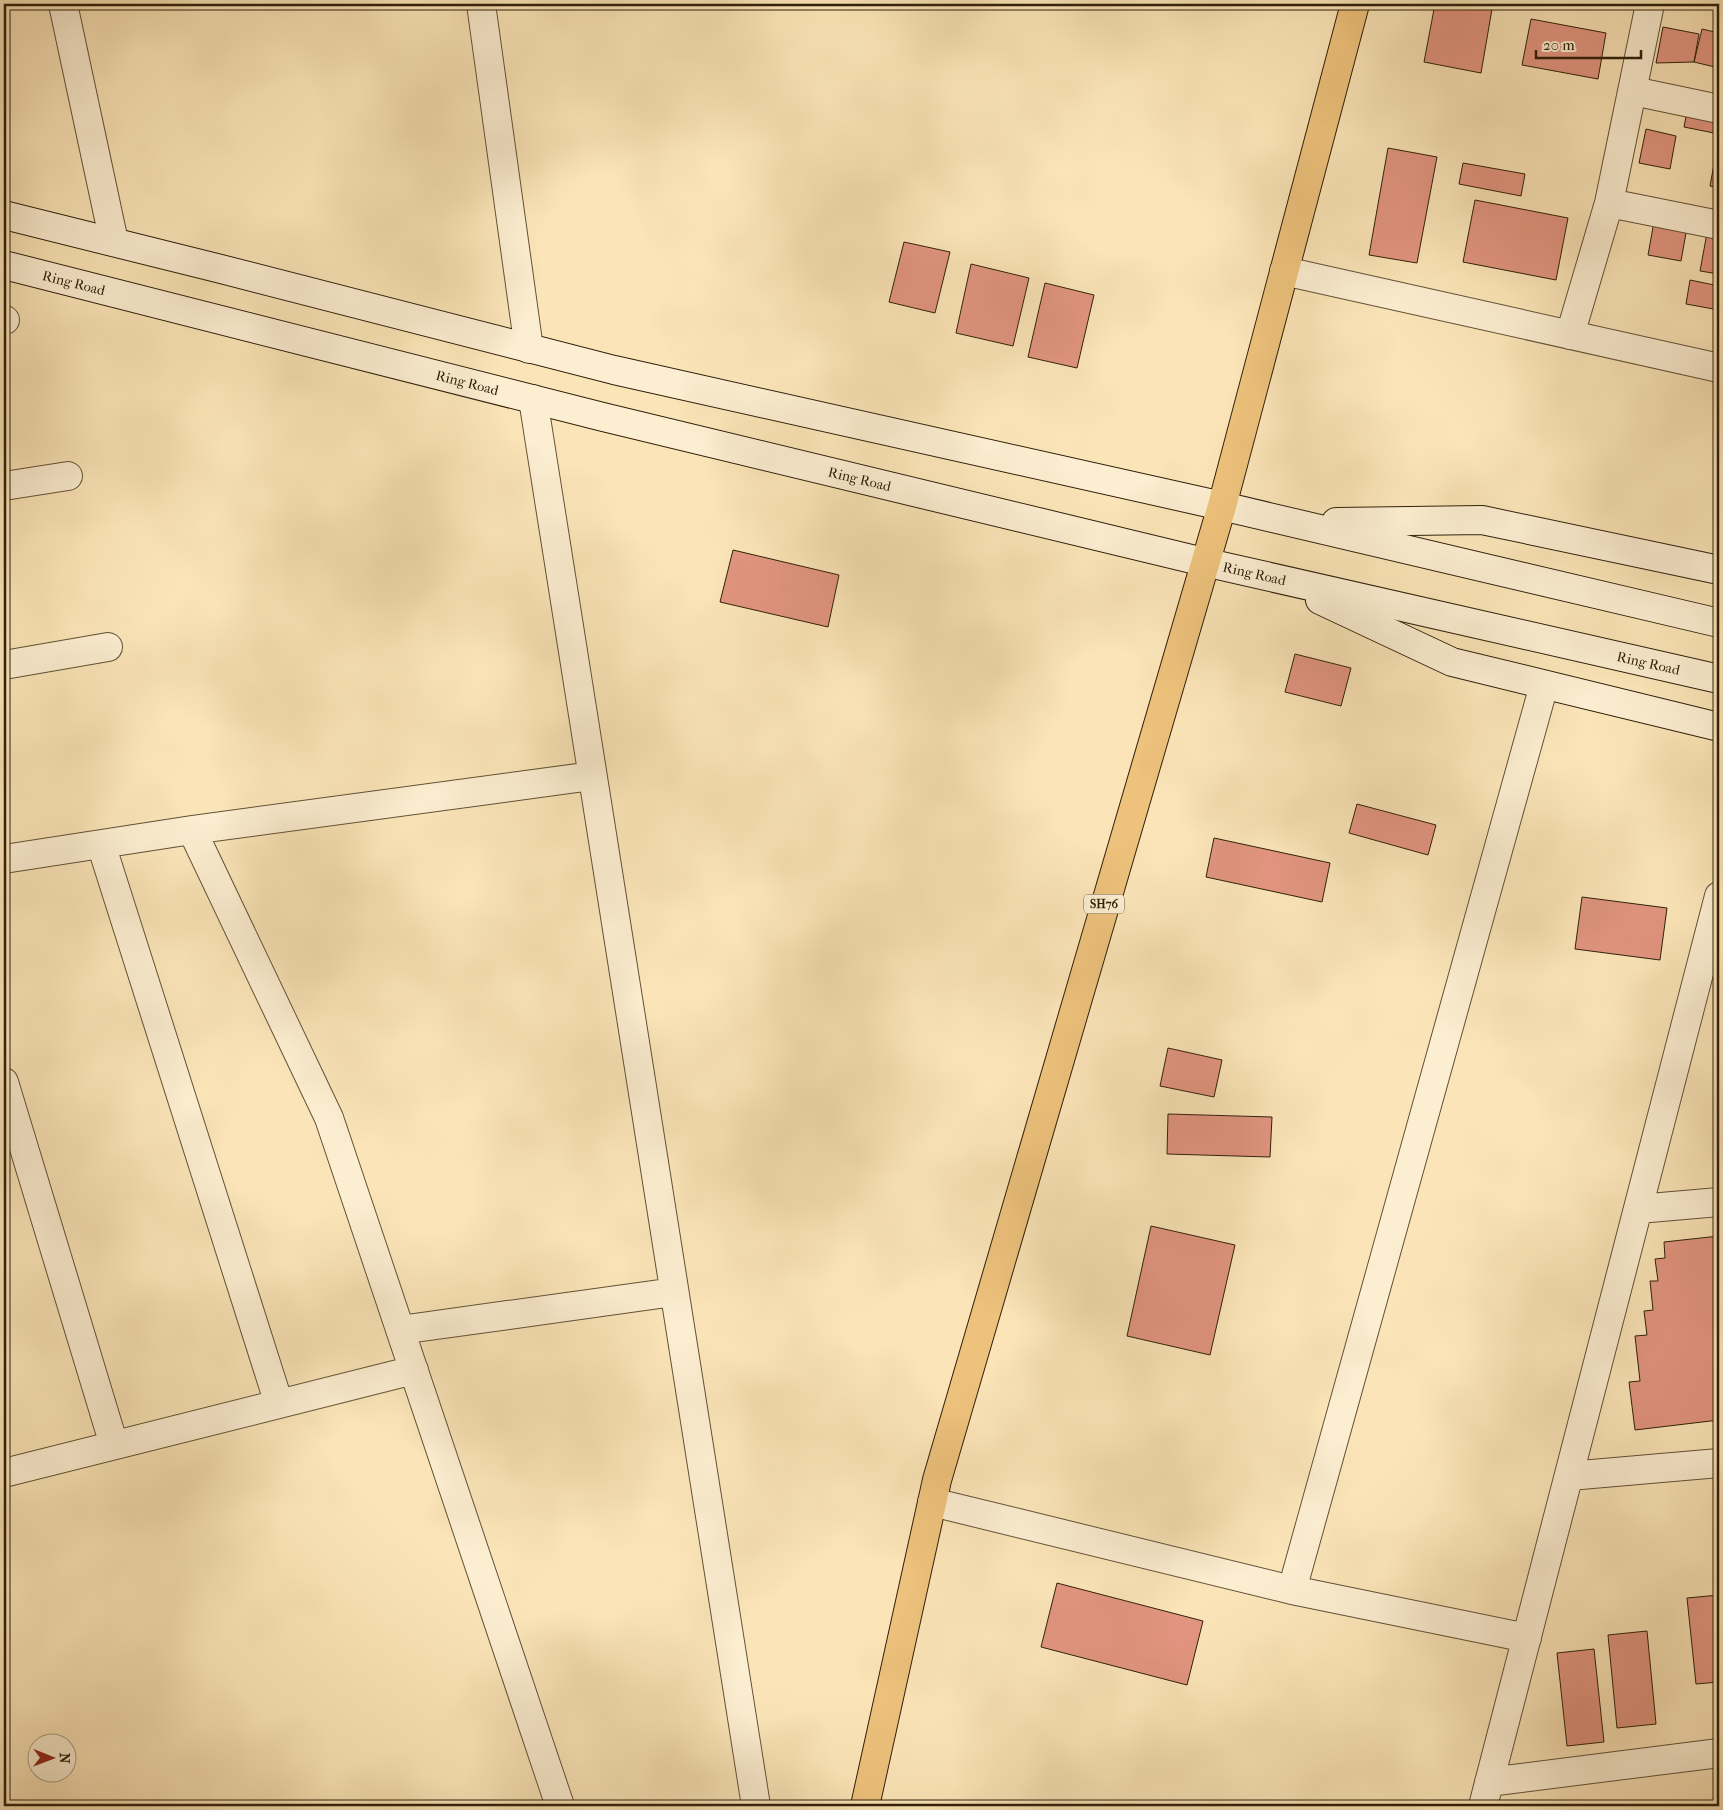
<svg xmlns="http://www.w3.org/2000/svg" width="1723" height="1810" font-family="'IM FELL French Canon',serif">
	<rect width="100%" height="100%" fill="#fbe5b8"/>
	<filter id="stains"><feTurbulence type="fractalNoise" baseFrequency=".004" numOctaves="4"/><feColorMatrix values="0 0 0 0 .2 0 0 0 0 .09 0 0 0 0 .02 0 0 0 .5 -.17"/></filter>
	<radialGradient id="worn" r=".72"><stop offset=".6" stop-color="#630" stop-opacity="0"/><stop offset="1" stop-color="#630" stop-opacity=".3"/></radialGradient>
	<path fill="#e29580" stroke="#2f200a" d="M1435,4H1463L1492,9L1481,73L1424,62Z
		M1531,19L1606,33L1598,79L1522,65Z
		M1663,27L1699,34L1694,62L1656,63Z
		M1702,29L1719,33V68L1694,62Z
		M1689,101L1719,107V134L1684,127Z
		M1646,129L1676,136L1670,169L1639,163Z
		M1388,148L1437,157L1417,263L1369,255Z
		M1716,153L1719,154V188L1710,186Z
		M1463,163L1525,174L1521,196L1459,184Z
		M1475,200L1568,218L1556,280L1463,262Z
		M1655,216L1688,222L1681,261L1648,255Z
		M1707,233L1719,235V274L1700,271Z
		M904,242L950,252L935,313L889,302Z
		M971,264L1029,278L1013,346L956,333Z
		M1690,280L1719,286V310L1686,304Z
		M1045,283L1094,295L1077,368L1028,357Z
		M733,550L839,575L828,627L720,602Z
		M1295,654L1351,668L1341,706L1285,692Z
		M1357,804L1436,825L1428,855L1349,833Z
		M1214,838L1330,863L1322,902L1206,877Z
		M1582,897L1667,908L1660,960L1575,949Z
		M1168,1048L1222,1060L1214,1097L1160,1086Z
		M1168,1114L1272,1117L1270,1157L1167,1154Z
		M1151,1226L1235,1245L1210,1355L1127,1336Z
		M1719,1236V1284H1714L1715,1294H1719V1420L1635,1430L1629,1382L1640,1381L1635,1336L1647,1335L1644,1311L1653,1310L1650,1281H1658L1655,1259L1665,1258L1664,1242Z
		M1057,1583L1203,1621L1187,1685L1041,1647Z
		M1719,1595V1682L1696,1684L1687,1598Z
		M1647,1631L1656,1724L1617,1728L1608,1635Z
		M1594,1649L1604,1742L1567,1746L1557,1653Z"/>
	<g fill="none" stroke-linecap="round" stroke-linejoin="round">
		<g stroke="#625136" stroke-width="30">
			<path id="street" d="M63,4L114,242
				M481,4L529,349
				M1633,91L1719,109
				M1609,203L1650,4
				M1284,271L1719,368
				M4,320H5
				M1570,335L1609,203L1719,225
				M533,399L756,1806
				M4,486L68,476
				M4,665L108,647
				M192,830L329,1118L560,1806
				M101,844L279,1404
				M4,859L192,830L592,776
				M4,1082L114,1445
				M1638,1209L1719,1202
				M400,1330L674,1292
				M4,1473L414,1370
				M1569,1476L1719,1463
				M932,1502L1292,1590L1527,1638
				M1292,1590L1544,685
				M1489,1782L1719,1753
				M1483,1806L1719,896"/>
		</g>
		<g stroke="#2f200a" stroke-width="30">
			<g id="secondary">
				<path d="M4,215L221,269L614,370L1222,506L1719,623"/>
				<path id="s1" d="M4,265L603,417L1204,562L1719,679"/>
				<path d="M1336,522L1482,520L1719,570"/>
				<path d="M1320,600L1452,662L1719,727"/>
			</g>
		</g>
		<g stroke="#2f200a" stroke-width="30">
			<path id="primary" d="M865,1806L937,1480L1222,506L1355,4"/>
		</g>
		<use href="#street" stroke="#fceed1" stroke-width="28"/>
		<use href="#secondary" stroke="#fceed1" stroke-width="28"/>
		<use href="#primary" stroke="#eec27c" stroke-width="28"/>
	</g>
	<g text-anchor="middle" stroke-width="4.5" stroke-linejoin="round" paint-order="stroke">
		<rect fill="#fceed1" stroke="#6c5e46" stroke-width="1" x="1084" y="894.5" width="40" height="19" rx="4"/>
		<g font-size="12" font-weight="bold" fill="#2f200a">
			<text x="1104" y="908">SH76</text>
		</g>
		<g font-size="14" fill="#2f200a" stroke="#fceed1">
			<text dy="5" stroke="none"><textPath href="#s1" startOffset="72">Ring Road</textPath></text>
			<text dy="5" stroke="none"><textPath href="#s1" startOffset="478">Ring Road</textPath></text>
			<text dy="5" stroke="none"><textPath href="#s1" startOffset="882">Ring Road</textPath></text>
			<text dy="5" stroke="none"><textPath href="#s1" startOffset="1288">Ring Road</textPath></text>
			<text dy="5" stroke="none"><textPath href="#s1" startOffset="1692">Ring Road</textPath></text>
		</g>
	</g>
	<rect width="1723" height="1810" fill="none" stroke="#fbe5b8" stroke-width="20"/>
	<rect x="5" y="5" width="1713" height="1800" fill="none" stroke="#2f200a" stroke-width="2.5"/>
	<rect x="10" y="10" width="1703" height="1790" fill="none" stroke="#2f200a"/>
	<g transform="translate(52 1758) rotate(91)"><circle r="24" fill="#fceed1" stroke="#aa9c81"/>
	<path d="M0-4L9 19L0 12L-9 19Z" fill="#8f2418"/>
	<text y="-8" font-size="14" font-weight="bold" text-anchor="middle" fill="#2f200a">N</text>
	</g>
	<path d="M1536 50v8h105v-8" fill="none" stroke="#2f200a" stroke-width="2.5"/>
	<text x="1543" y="50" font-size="15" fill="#2f200a" stroke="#fceed1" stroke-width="4" paint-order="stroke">20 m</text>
	<rect width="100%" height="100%" filter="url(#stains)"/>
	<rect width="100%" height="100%" fill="url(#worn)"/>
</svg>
